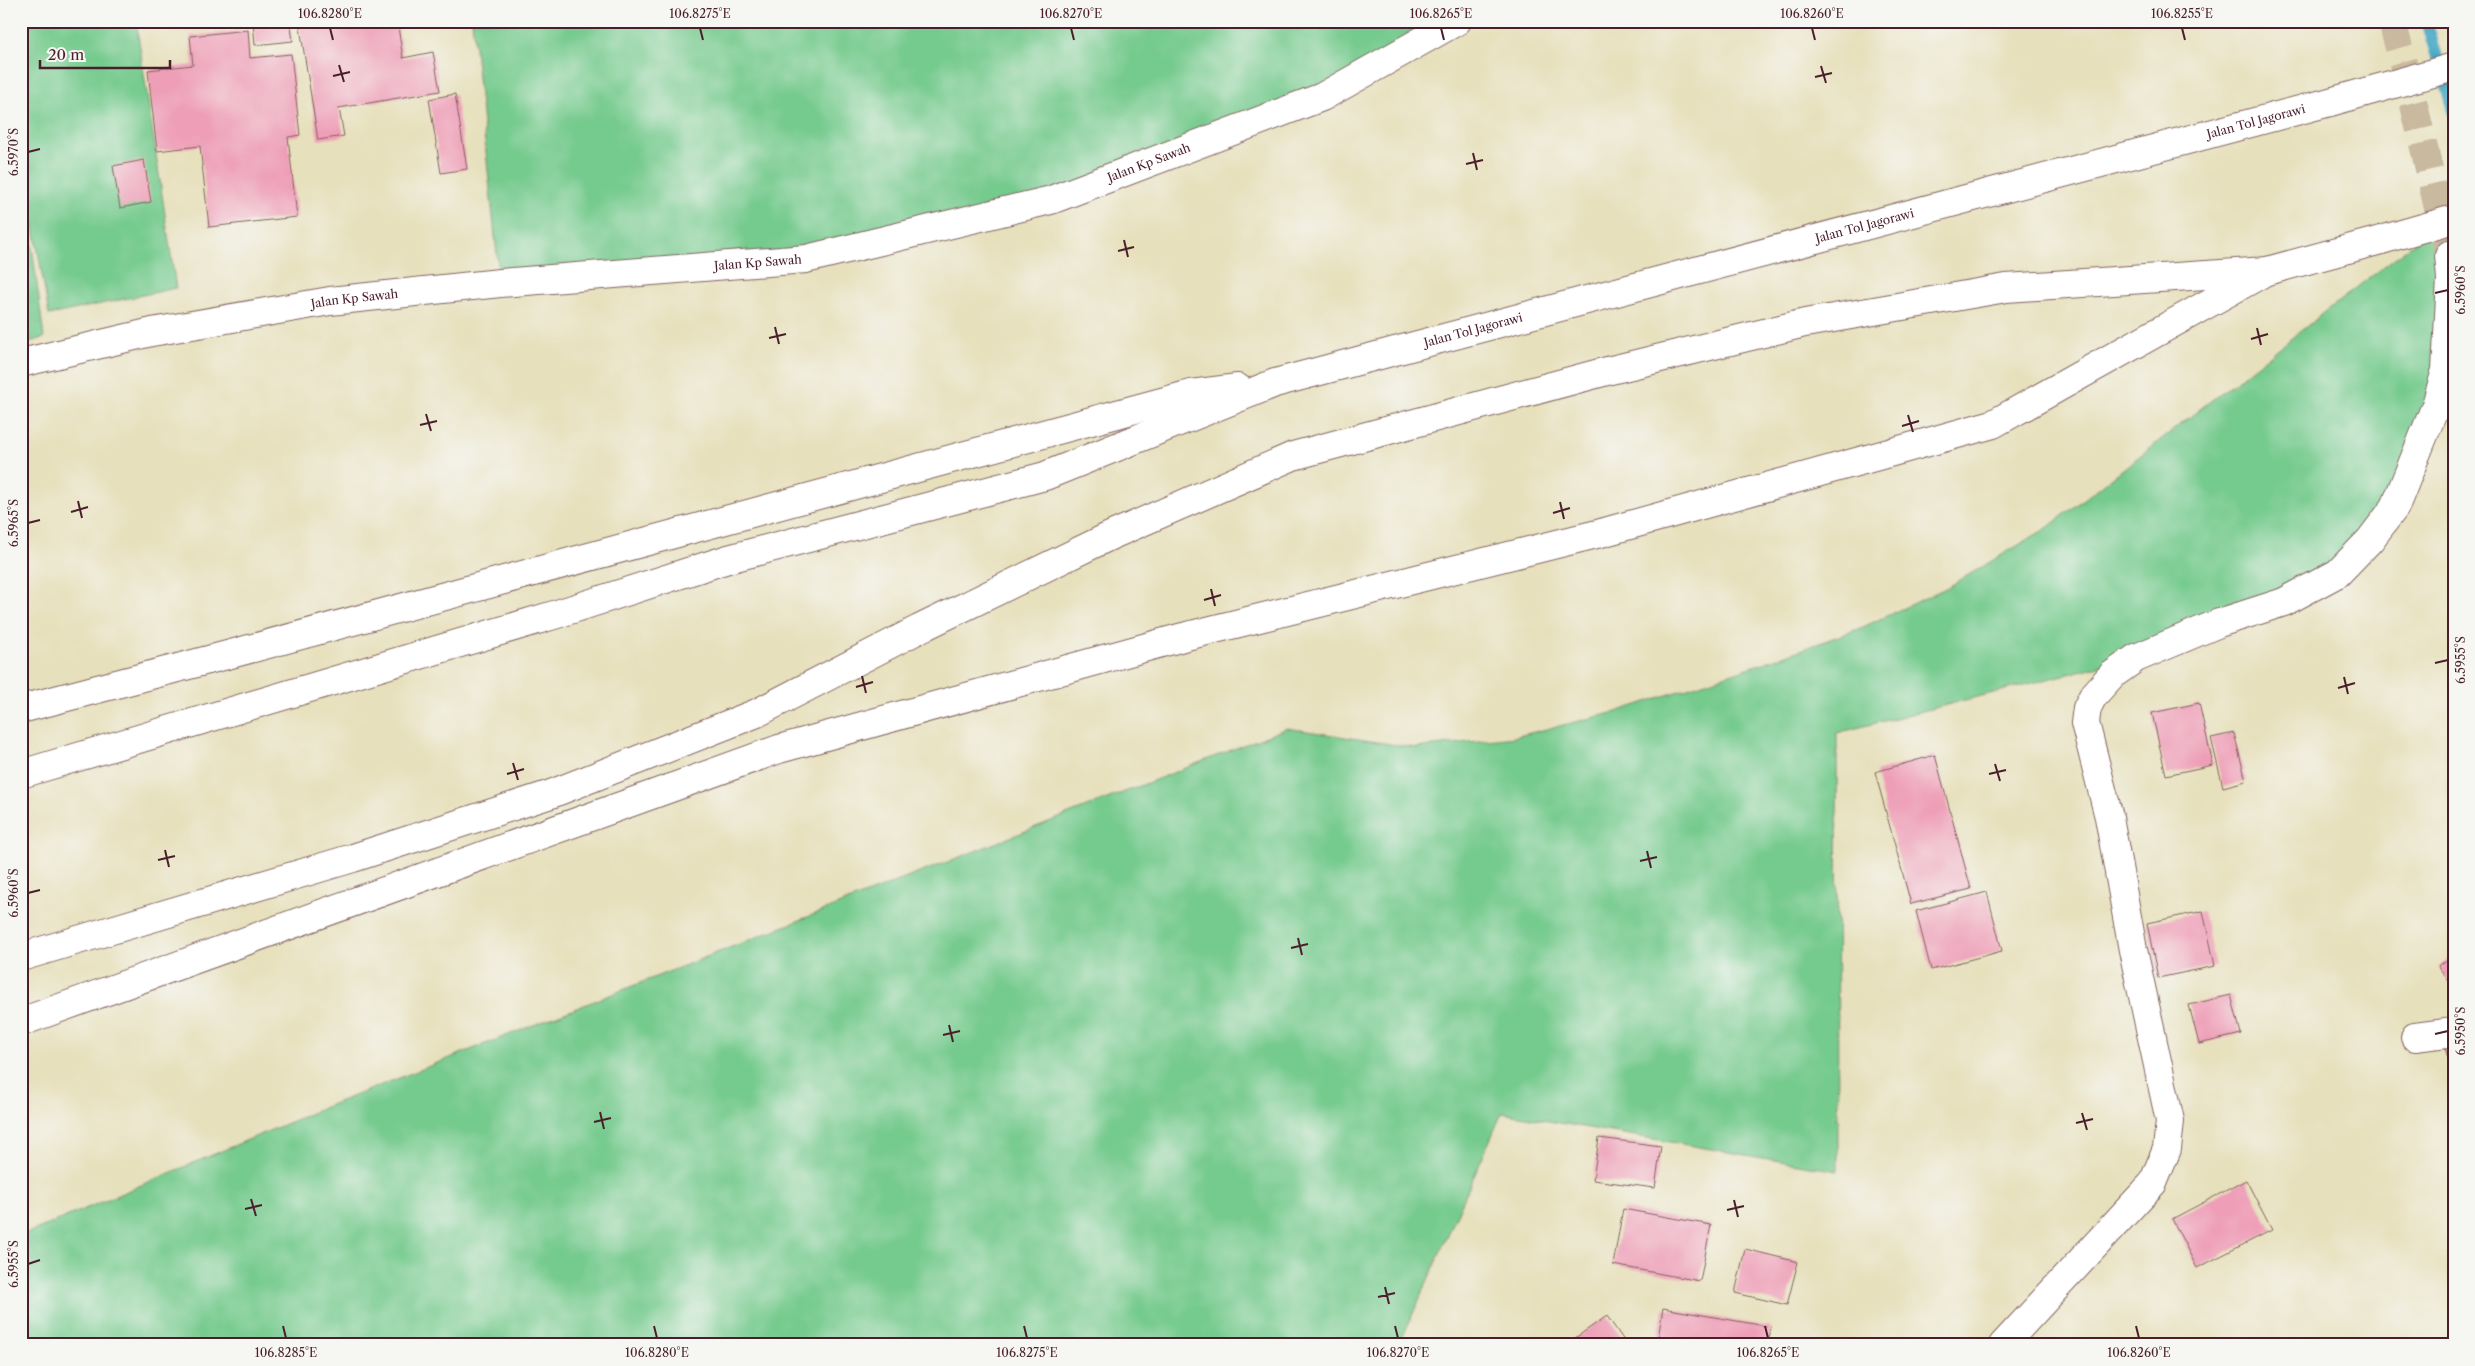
<svg xmlns="http://www.w3.org/2000/svg" width="2475" height="1366" font-family="'Libre Caslon Text',serif">
	<rect width="100%" height="100%" fill="#f6f6f2"/>
	<filter id="ink" filterUnits="userSpaceOnUse"><feTurbulence type="fractalNoise" baseFrequency=".02" numOctaves="2"/><feDisplacementMap in="SourceGraphic" scale="10" xChannelSelector="R" yChannelSelector="G"/><feConvolveMatrix kernelMatrix="1 2 1 2 8 2 1 2 1" color-interpolation-filters="sRGB"/></filter>
	<filter id="wash" filterUnits="userSpaceOnUse"><feTurbulence type="fractalNoise" baseFrequency=".0096" numOctaves="4" result="noise"/><feDisplacementMap in="SourceGraphic" scale="20" xChannelSelector="R" yChannelSelector="G"/><feGaussianBlur stdDeviation="1.12" result="paint"/><feColorMatrix in="noise" values="0 0 0 0 0 0 0 0 0 0 0 0 0 0 0 0 0 1.4 0 .05"/><feComposite in="paint" operator="in"/></filter>
	<g filter="url(#wash)">
		<rect width="100%" height="100%" fill="#e7e0bc"/>
		<path fill="#75ca8d" stroke="#60745c" d="M21,21H136L176,288L49,315L21,153Z
			M472,21H1457L1322,97L1051,200L806,259L500,283Z
			M21,161L44,338L21,344Z
			M2441,222L2450,286L2421,441L2338,573L2142,655L1837,733L1838,1171L1502,1113L1399,1345H21V1236L323,1108L1287,728L1416,748L1514,737L1616,712L1781,657L1863,627L1950,586L2047,528Z"/>
		<g fill="none" stroke-linecap="round" stroke-linejoin="round">
			<path stroke="#45a7c4" stroke-width="12" d="M2426,21L2454,113"/>
		</g>
		<g id="blocks">
			<path fill="#ee9fb7" d="M253,21H290L293,41L255,45Z
				M299,21H397L403,58L433,52L440,91L339,108L344,136L318,140Z
				M248,30L250,58L291,54L300,135L288,137L297,217L209,227L200,146L157,151L148,70L193,65L190,36Z
				M455,94L467,169L441,173L429,99Z
				M144,160L151,202L120,208L113,166Z
				M2199,703L2213,765L2166,775L2152,713Z
				M2234,733L2246,781L2223,787L2211,738Z
				M1935,755L1971,889L1911,904L1875,772Z
				M1987,892L2002,951L1931,970L1916,911Z
				M2203,911L2215,966L2158,978L2147,923Z
				M2454,955V988L2438,966Z
				M2231,995L2241,1034L2199,1044L2189,1005Z
				M2454,1045V1078H2453L2445,1047Z
				M1599,1138L1661,1146L1655,1188L1593,1180Z
				M2246,1180L2272,1230L2197,1268L2172,1219Z
				M1623,1209L1711,1225L1700,1281L1613,1265Z
				M1745,1249L1798,1262L1787,1305L1735,1293Z
				M1663,1308L1771,1327L1768,1345H1657Z
				M1607,1316L1627,1345H1565Z"/>
		</g>
	</g>
	<g filter="url(#ink)">
		<use href="#blocks" fill-opacity="0" stroke="#81635e" stroke-width="1"/>
		<g fill="none" stroke-linecap="round" stroke-linejoin="round">
			<path stroke="#c8b99f" stroke-width="28" stroke-dasharray="28 14" stroke-linecap="butt" d="M2392,21L2415,109L2449,255"/>
			<g stroke="#81635e" stroke-width="30">
				<path id="minor" d="M2415,1037L2454,1032
					M2003,1345L2153,1183L2167,1149L2170,1121L2133,950L2109,817L2085,723L2087,708L2093,696L2112,675L2136,658L2219,623L2284,602L2338,573L2370,540L2395,507L2436,405L2446,370L2451,279L2449,255"/>
			</g>
			<g stroke="#81635e" stroke-width="30">
				<g id="tertiary">
					<path id="s1" d="M21,363L152,332L330,301L500,283L806,259L1051,200L1322,97L1457,21"/>
				</g>
			</g>
			<g stroke="#81635e" stroke-width="30">
				<g id="motorway">
					<path d="M21,709L231,654L1191,394L1238,388"/>
					<path id="s2" d="M21,774L554,615L728,559L1045,476L1275,383L2330,102"/>
					<path d="M21,957L353,858L551,794L757,713L919,629L1110,536L1293,456L1607,371L1805,323L2006,288L2267,271L2381,240"/>
					<path d="M21,1022L779,749L1183,637L1601,533L1993,424L2261,274"/>
				</g>
			</g>
			<use href="#minor" stroke="#fff" stroke-width="28"/>
			<use href="#tertiary" stroke="#fff" stroke-width="28"/>
			<use href="#motorway" stroke="#fff" stroke-width="28"/>
			<g stroke="#81635e" stroke-width="30" stroke-linecap="butt">
				<path id="motorway-bridge" d="M2330,102L2454,67
					M2381,240L2454,219"/>
			</g>
			<use href="#motorway-bridge" stroke="#fff" stroke-width="28"/>
		</g>
	</g>
	<path fill="none" stroke="#4a1f2b" stroke-width="2" d="M330,28L333,40M700,28L703,40M1071,28L1074,40M1441,28L1444,40M1812,28L1815,40M2182,28L2185,40M339,65L344,82M1821,66L1826,83M333,76L350,72M1815,77L1832,73M28,152L40,149M1473,153L1477,170M1466,164L1483,160M1124,240L1128,257M1118,251L1134,247M2435,293L2448,290M775,327L779,344M2257,328L2261,345M769,338L786,334M2251,339L2268,334M426,414L431,431M1908,415L1913,432M420,425L437,421M1902,426L1919,421M78,501L82,518M1560,502L1564,519M71,512L88,507M1553,513L1570,508M28,523L40,520M1211,589L1215,606M1204,600L1221,595M2435,663L2448,660M862,676L866,693M2344,677L2348,694M856,687L873,682M2338,688L2355,683M513,763L518,780M1995,764L2000,781M507,774L524,769M1989,774L2006,770M165,850L169,867M1647,851L1651,868M158,860L175,856M1640,861L1657,857M28,893L40,890M1298,938L1302,955M1291,948L1308,944M949,1025L953,1042M2435,1034L2448,1031M943,1035L960,1031M600,1112L604,1129M2082,1113L2087,1130M594,1122L611,1118M2076,1123L2093,1119M251,1199L256,1216M1734,1200L1738,1217M245,1209L262,1205M1727,1210L1744,1206M28,1264L40,1260M1385,1287L1389,1304M1378,1297L1395,1293M283,1326L286,1338M654,1326L657,1338M1024,1326L1027,1338M1395,1326L1398,1338M1765,1326L1768,1338M2136,1326L2139,1338"/>
	<g text-anchor="middle" stroke-width="4" stroke-linejoin="round" paint-order="stroke">
		<g font-size="12" fill="#4a1f2b" stroke="#f6f6f2">
			<text dy="4" stroke="none"><textPath href="#s2" startOffset="2330">Jalan Tol Jagorawi</textPath></text>
			<text dy="4" stroke="none"><textPath href="#s1" startOffset="1150">Jalan Kp Sawah</textPath></text>
			<text dy="4" stroke="none"><textPath href="#s2" startOffset="1925">Jalan Tol Jagorawi</textPath></text>
			<text dy="4" stroke="none"><textPath href="#s1" startOffset="745">Jalan Kp Sawah</textPath></text>
			<text dy="4" stroke="none"><textPath href="#s1" startOffset="340">Jalan Kp Sawah</textPath></text>
			<text dy="4" stroke="none"><textPath href="#s2" startOffset="1520">Jalan Tol Jagorawi</textPath></text>
		</g>
	</g>
	<rect width="2475" height="1366" fill="none" stroke="#f6f6f2" stroke-width="55"/>
	<path d="M40 60v8h130v-8" fill="none" stroke="#4a1f2b" stroke-width="2.5"/>
	<text x="48" y="60" font-size="15" fill="#4a1f2b" stroke="#f6f6f2" stroke-width="4" paint-order="stroke">20 m</text>
	<rect x="28" y="28" width="2420" height="1310" fill="none" stroke="#4a1f2b" stroke-width="2"/>
	<g font-size="12" text-anchor="middle" fill="#4a1f2b">
		<text x="330" y="18">106.8280°E</text>
		<text x="700" y="18">106.8275°E</text>
		<text x="1071" y="18">106.8270°E</text>
		<text x="1441" y="18">106.8265°E</text>
		<text x="1812" y="18">106.8260°E</text>
		<text x="2182" y="18">106.8255°E</text>
		<text transform="translate(14 152) rotate(-90)" y="4">6.5970°S</text>
		<text transform="translate(2461 290) rotate(-90)" y="4">6.5960°S</text>
		<text transform="translate(14 523) rotate(-90)" y="4">6.5965°S</text>
		<text transform="translate(2461 660) rotate(-90)" y="4">6.5955°S</text>
		<text transform="translate(14 893) rotate(-90)" y="4">6.5960°S</text>
		<text transform="translate(2461 1031) rotate(-90)" y="4">6.5950°S</text>
		<text transform="translate(14 1264) rotate(-90)" y="4">6.5955°S</text>
		<text x="286" y="1357">106.8285°E</text>
		<text x="657" y="1357">106.8280°E</text>
		<text x="1027" y="1357">106.8275°E</text>
		<text x="1398" y="1357">106.8270°E</text>
		<text x="1768" y="1357">106.8265°E</text>
		<text x="2139" y="1357">106.8260°E</text>
	</g>
</svg>
